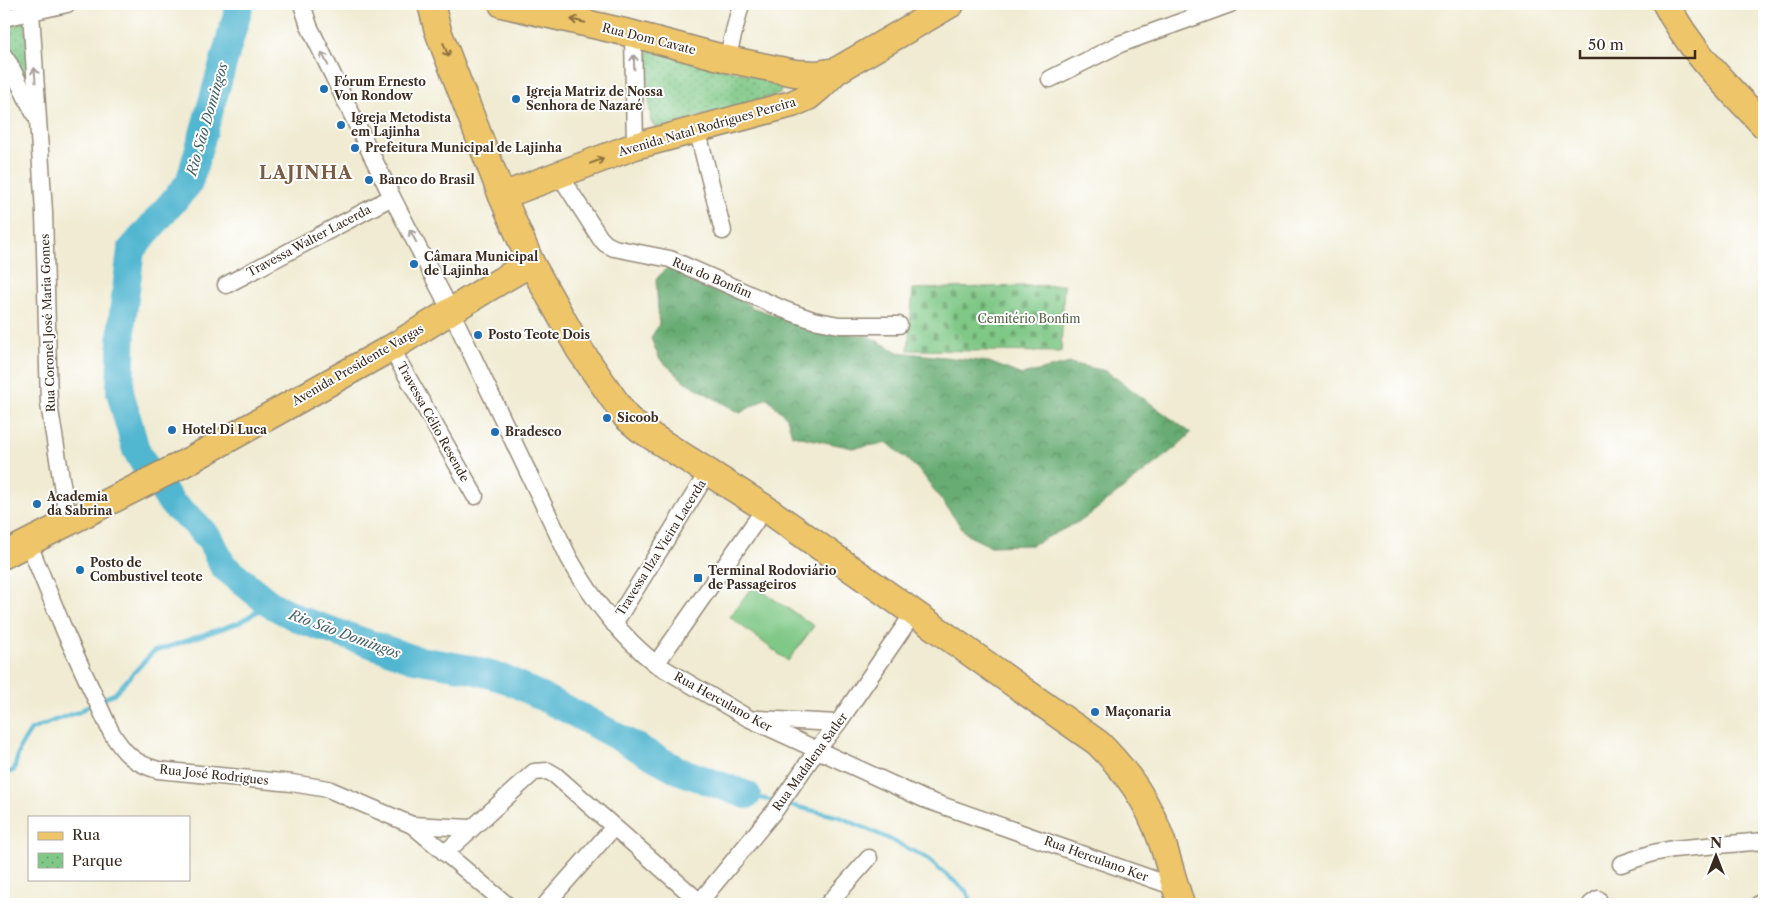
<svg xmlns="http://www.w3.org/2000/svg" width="1768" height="908" font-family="'Libre Caslon Text',serif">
	<defs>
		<pattern id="forest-crowns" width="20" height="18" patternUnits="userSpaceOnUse" patternTransform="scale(1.25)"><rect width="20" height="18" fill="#67ac73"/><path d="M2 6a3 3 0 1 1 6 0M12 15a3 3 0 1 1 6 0" fill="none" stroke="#568c5e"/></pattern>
		<pattern id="cemetery-stones" width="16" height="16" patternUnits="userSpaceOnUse" patternTransform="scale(1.25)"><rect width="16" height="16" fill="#7fc886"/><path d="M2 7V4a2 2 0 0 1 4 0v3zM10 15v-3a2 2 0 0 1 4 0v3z" fill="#69a36d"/></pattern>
		<pattern id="park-dots" width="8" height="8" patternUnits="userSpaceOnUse" patternTransform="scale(1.25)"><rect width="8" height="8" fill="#7fc886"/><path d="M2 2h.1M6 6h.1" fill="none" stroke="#69a36d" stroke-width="1.8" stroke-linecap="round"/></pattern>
	</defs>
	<rect width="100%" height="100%" fill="#fff"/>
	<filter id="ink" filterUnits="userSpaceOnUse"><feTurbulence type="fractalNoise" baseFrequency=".02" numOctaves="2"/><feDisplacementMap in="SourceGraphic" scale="10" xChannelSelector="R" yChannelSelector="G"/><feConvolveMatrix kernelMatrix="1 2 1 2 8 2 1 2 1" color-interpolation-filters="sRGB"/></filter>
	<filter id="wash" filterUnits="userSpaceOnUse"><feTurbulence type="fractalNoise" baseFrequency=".0096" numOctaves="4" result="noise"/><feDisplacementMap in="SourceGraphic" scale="20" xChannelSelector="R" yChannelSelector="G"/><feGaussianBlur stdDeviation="1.12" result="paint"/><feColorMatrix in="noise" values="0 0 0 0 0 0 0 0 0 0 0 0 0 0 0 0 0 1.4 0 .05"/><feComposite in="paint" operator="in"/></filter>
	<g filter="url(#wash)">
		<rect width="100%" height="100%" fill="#f0ebd2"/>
		<polygon fill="#7fc886" stroke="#5d7952" points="753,585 814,626 788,661 730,617"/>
		<polygon fill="url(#forest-crowns)" stroke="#516b48" points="667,268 686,273 734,293 751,307 822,331 868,336 898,352 989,362 1022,375 1070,363 1106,371 1191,433 1175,448 1084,519 1032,545 990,546 967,535 921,472 888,443 852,448 792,435 787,418 767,398 740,413 684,381 659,358 651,338 659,324 656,279"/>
		<polygon fill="url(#cemetery-stones)" stroke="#5d7952" points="1064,285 1061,352 908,350 913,289"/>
		<g fill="url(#park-dots)" stroke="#5d7952">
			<polygon points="25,20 30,75 27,77 24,76 4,50 4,23"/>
			<polygon points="652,50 777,82 781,88 780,94 660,128 655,127 651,122 645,57 647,52"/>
		</g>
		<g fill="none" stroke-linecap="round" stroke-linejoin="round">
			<g stroke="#51b6d0" stroke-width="4.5">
				<polyline points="100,700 114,694 153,652 238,623 270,604"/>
				<polyline points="4,775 14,770 20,747 31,730 53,721 79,712 93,703"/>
				<polyline points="747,795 778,802"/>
				<polyline points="785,804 840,817 883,836 925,857 966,891 973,904"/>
			</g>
			<polyline stroke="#51b6d0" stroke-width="28" points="240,4 189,183 131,250 122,321 120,392 136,450 146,467 173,505 193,521 211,541 223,566 270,604 301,620 414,659 466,668 508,680 570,711 680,771 747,795"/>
		</g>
	</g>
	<g filter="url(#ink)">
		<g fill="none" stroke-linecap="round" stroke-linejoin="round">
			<g stroke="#968a78" stroke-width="19">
				<g id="street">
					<path d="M302,4l7,22 83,171 59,114 118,247c23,41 50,77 87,106l92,54 176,81 251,88"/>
					<polyline points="31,12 44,212 49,404 68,521"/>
					<polyline points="4,18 67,4"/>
					<polyline points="633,34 635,146"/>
					<polyline points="4,56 10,65 35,115"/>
					<polyline points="727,59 741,4"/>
					<polyline points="1050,79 1120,44 1230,4"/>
					<polyline points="697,129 723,231"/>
					<polyline points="559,174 600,238 606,244 614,248 670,259 785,310 813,320 839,325 899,325"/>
					<polyline points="226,285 392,197"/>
					<polyline points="391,348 475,496"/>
					<path d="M28,542l37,90 46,100c13,21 22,31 47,38l134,13 36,6 84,36 94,79"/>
					<polyline points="614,624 708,472"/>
					<polyline points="656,664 765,508"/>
					<polyline points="758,719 838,723"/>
					<polyline points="412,825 470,828"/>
					<polyline points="445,853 534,772 548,771 555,775 702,904"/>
					<polyline points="1621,864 1653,853 1673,849 1764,841"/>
					<polyline points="546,904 614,827"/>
					<polyline points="698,904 776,809 817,750 838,723 913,614"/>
					<polyline points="828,904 869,858"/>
					<polyline points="1591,904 1598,899"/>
					<polyline points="1759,904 1764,901"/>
				</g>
			</g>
			<g stroke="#968a78" stroke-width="29">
				<g id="primary">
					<path d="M431,4l7,27 64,165 29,67 48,86 47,68 14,12 125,79 333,235c30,30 50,58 64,99 7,21 12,42 19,62"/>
					<polyline points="502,4 633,34 727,59 795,73 817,74 836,71"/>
					<path d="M1666,4c25,48 61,82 98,121"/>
					<polyline points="502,196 635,146 792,104 808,97 820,87 836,71 951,4"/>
					<polyline points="4,555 183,464 255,424 391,348 490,287 531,263"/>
				</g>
			</g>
			<use href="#street" stroke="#fff" stroke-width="16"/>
			<use href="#primary" stroke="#eec569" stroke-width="26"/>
		</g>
		<defs><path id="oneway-shaft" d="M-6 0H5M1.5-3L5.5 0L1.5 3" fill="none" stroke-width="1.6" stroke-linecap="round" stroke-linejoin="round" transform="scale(1.25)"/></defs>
		<g stroke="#8c7040">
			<use href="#oneway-shaft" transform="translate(578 21) rotate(-167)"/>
			<use href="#oneway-shaft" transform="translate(446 50) rotate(69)"/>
			<use href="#oneway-shaft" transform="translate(597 161) rotate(-21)"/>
		</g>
		<g stroke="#a79f9a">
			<use href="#oneway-shaft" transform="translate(325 59) rotate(-116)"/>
			<use href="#oneway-shaft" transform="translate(634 62) rotate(-92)"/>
			<use href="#oneway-shaft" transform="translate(35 75) rotate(-94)"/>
			<use href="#oneway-shaft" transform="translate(413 236) rotate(-117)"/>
		</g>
	</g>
	<g fill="#1f6fb2" stroke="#fff" stroke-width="2">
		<circle cx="324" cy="89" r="5"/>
		<circle cx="516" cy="99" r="5"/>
		<circle cx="341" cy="125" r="5"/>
		<circle cx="355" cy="148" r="5"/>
		<circle cx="369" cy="180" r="5"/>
		<circle cx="414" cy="264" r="5"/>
		<circle cx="478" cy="335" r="5"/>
		<circle cx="607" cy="418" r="5"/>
		<circle cx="172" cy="430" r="5"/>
		<circle cx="495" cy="432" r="5"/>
		<circle cx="37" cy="504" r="5"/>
		<circle cx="80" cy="570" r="5"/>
		<rect x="693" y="573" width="10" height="10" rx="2.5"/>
		<circle cx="1095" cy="712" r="5"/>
	</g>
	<g text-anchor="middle" stroke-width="4" stroke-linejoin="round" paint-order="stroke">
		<g font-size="12" fill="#3b2a1e" stroke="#fff">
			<text transform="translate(649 39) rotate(14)" y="4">Rua Dom Cavate</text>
			<text transform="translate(707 127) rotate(-16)" y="4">Avenida Natal Rodrigues Pereira</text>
			<text transform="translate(309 241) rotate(-28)" y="4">Travessa Walter Lacerda</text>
			<text transform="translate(712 278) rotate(23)" y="4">Rua do Bonfim</text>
			<text transform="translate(48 323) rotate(-92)" y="4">Rua Coronel José Maria Gomes</text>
			<text transform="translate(358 365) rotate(-30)" y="4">Avenida Presidente Vargas</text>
			<text transform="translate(433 422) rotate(61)" y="4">Travessa Célio Resende</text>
			<text transform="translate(661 548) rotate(-58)" y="4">Travessa Ilza Vieira Lacerda</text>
			<text transform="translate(723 702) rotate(29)" y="4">Rua Herculano Ker</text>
			<text transform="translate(810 762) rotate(-54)" y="4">Rua Madalena Satler</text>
			<text transform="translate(214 775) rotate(6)" y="4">Rua José Rodrigues</text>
			<text transform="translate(1096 859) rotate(20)" y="4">Rua Herculano Ker</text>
		</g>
		<g font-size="12" font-weight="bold" fill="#3b2a1e" stroke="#fff" text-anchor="start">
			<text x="334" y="86">Fórum Ernesto<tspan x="334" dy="14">Von Rondow</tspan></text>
			<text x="526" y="96">Igreja Matriz de Nossa<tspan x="526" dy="14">Senhora de Nazaré</tspan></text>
			<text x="351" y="122">Igreja Metodista<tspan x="351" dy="14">em Lajinha</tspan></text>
			<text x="365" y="152">Prefeitura Municipal de Lajinha</text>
			<text x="379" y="184">Banco do Brasil</text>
			<text x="424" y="261">Câmara Municipal<tspan x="424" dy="14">de Lajinha</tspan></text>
			<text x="488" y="339">Posto Teote Dois</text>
			<text x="617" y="422">Sicoob</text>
			<text x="182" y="434">Hotel Di Luca</text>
			<text x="505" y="436">Bradesco</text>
			<text x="47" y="501">Academia<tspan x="47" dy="14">da Sabrina</tspan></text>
			<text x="90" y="567">Posto de<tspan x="90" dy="14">Combustivel teote</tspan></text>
			<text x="708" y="575">Terminal Rodoviário<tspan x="708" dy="14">de Passageiros</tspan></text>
			<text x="1105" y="716">Maçonaria</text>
		</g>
		<g font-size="12" fill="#536142" stroke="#fff">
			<text x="1029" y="323">Cemitério Bonfim</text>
		</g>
		<g font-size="14" font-style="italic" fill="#446265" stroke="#fff">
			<text transform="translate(207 119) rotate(-74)" y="5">Rio São Domingos</text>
			<text transform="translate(345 634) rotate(20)" y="5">Rio São Domingos</text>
		</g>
		<g font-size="18" font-weight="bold" letter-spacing="1" fill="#7b5b42" stroke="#fff">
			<text x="306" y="179">LAJINHA</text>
		</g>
	</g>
	<rect width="1768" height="908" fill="none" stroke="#fff" stroke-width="20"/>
	<rect x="28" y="816" width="162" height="65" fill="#ffffff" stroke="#b1aaa5"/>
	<rect x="38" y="832" width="25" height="8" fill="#eec569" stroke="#b1aaa5"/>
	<text x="72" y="840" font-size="15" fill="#3b2a1e">Rua</text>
	<rect x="38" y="853" width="25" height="15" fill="url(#park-dots)" stroke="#b1aaa5"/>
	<text x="72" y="866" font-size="15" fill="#3b2a1e">Parque</text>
	<g transform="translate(1716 856)" stroke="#ffffff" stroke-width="4" paint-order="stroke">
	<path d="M0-4L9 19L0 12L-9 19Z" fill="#3b2a1e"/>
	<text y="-8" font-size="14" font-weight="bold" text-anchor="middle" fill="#3b2a1e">N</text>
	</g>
	<path d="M1580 50v8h115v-8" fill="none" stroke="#3b2a1e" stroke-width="2.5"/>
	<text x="1588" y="50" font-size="15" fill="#3b2a1e" stroke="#ffffff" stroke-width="4" paint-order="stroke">50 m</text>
</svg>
